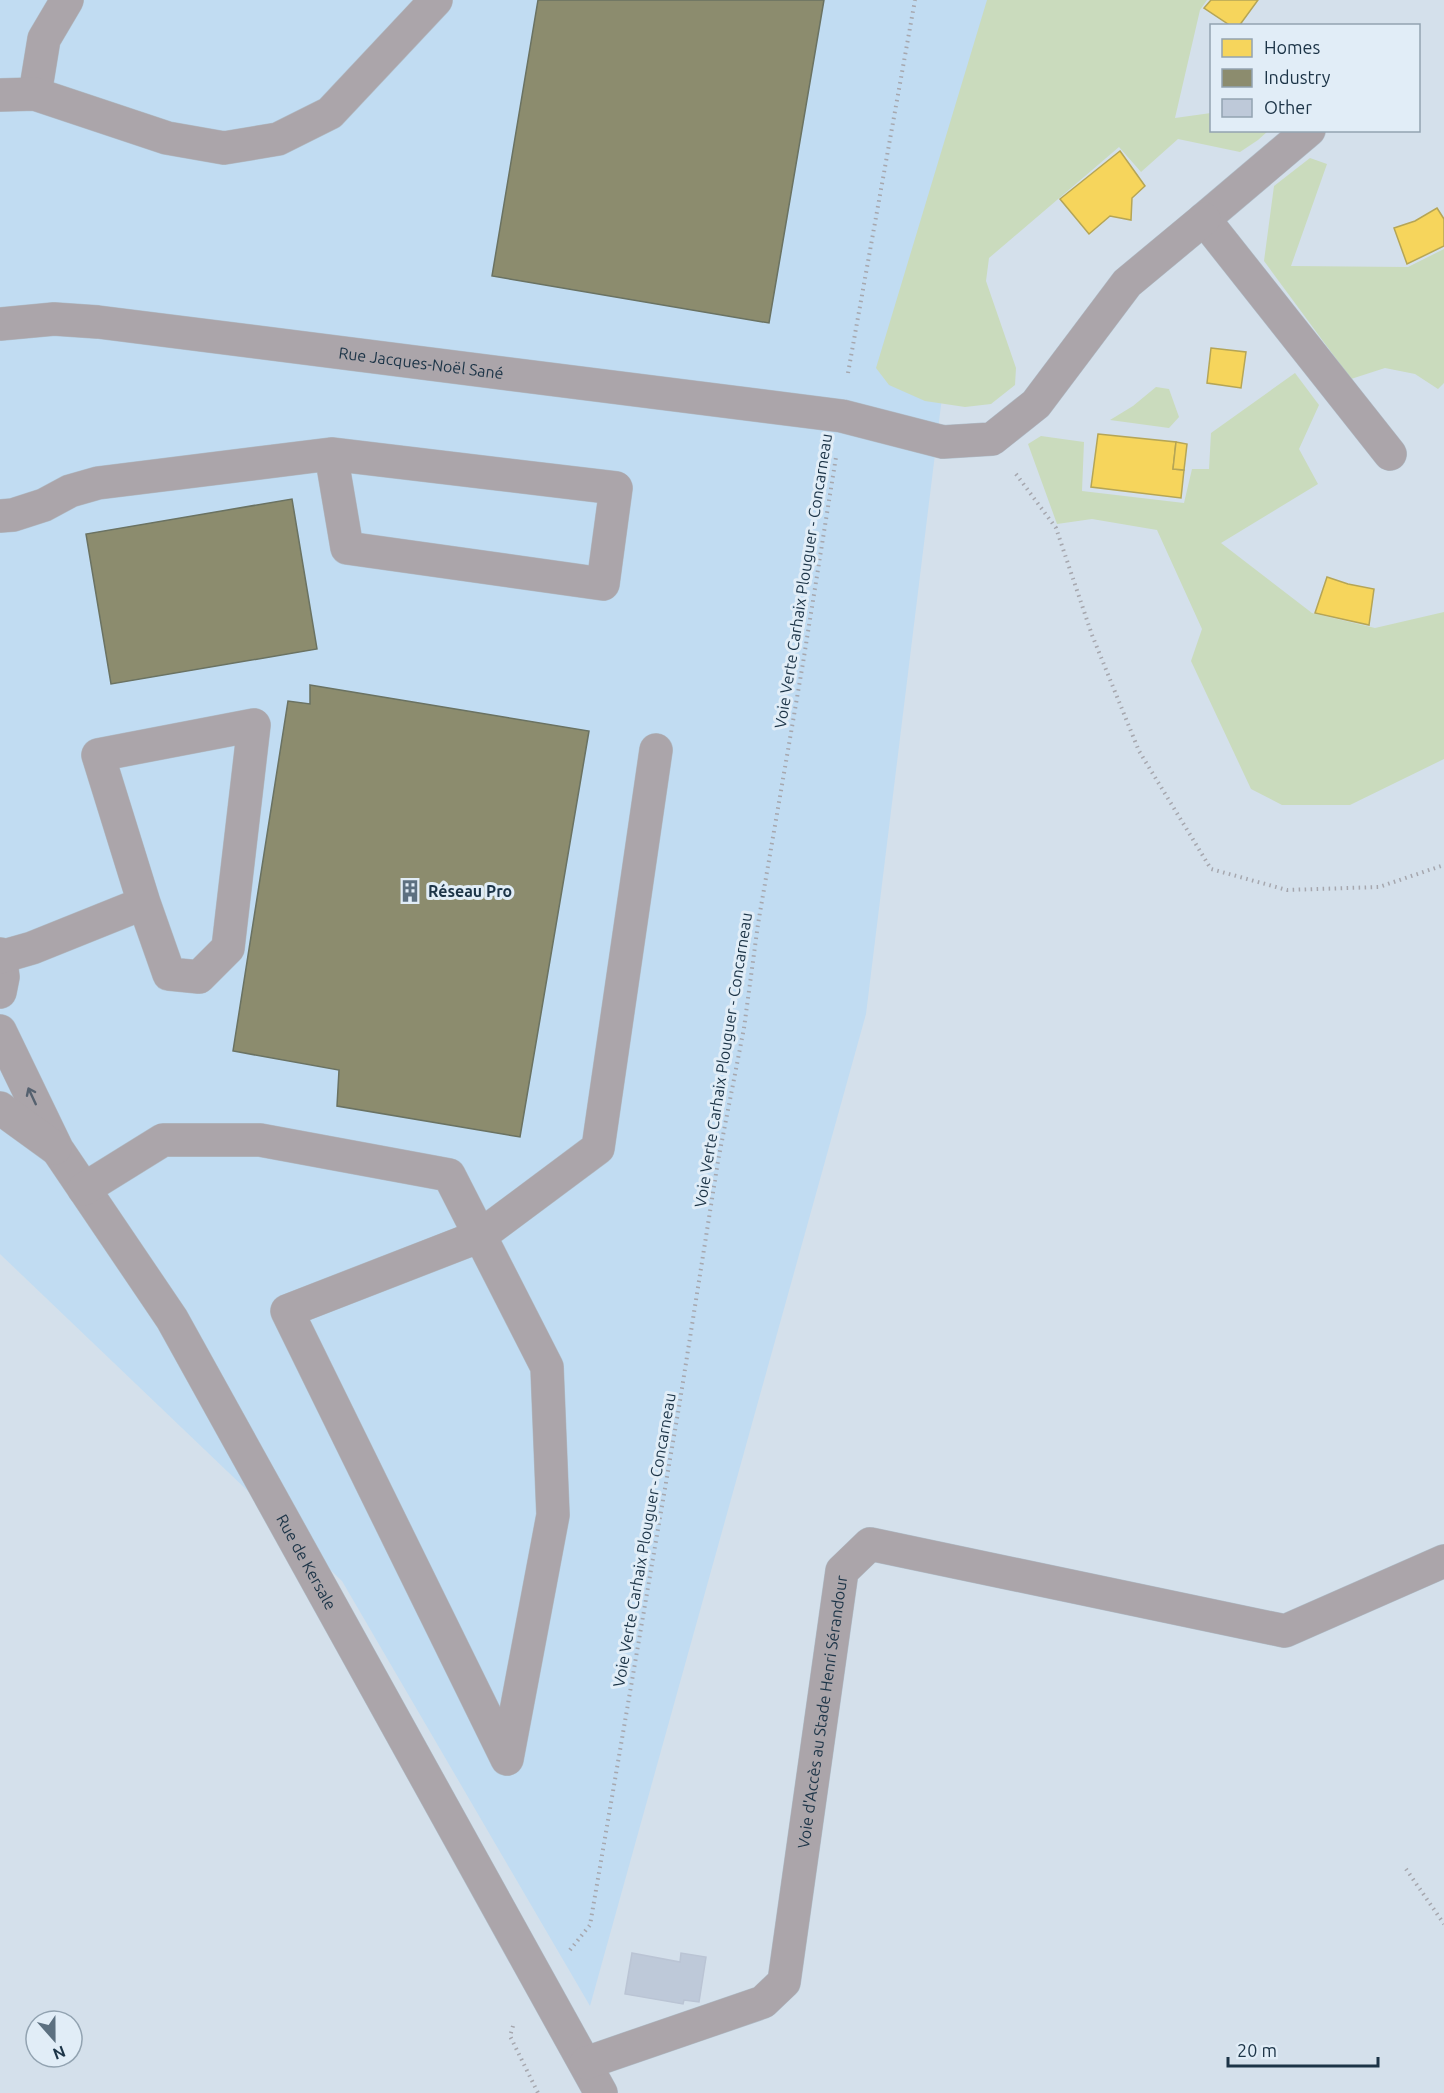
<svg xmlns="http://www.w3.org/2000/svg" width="1444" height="2093" font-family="Ubuntu,sans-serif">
	<rect width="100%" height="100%" fill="#d4e0eb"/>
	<polygon fill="#c1dcf2" points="0,0 1001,0 962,235 866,1014 590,2006 342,1581 0,1254"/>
	<g fill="#cadbbd">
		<polygon points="987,0 1207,0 1200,10 1175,118 1211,113 1212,130 1268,131 1258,140 1240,152 1178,139 1141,172 1119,147 989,258 986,281 1016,368 1015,385 991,404 965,407 925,401 889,385 876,368"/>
		<polygon points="1310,158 1327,164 1291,266 1408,267 1444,249 1444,383 1438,389 1415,374 1385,368 1351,379 1264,261 1274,186"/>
		<polygon points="1295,373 1319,405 1299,449 1318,484 1221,543 1312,613 1375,628 1444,612 1444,759 1350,805 1282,805 1251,789 1191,661 1202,629 1157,530 1092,519 1057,524 1028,444 1041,436 1084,442 1082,491 1184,503 1192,469 1209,469 1211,433"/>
		<polygon points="1156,387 1169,389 1179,417 1169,428 1110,420 1133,406"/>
	</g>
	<g fill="#f6d55c" stroke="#b5a556" stroke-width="1.5">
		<polygon points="1211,0 1258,0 1239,26 1231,26 1204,8"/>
		<polygon points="1120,151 1145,186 1132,198 1131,220 1110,216 1089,234 1060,199"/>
		<polygon points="1437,208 1444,219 1444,246 1407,264 1394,228 1415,221"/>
		<polygon points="1211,348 1246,352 1241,388 1207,383"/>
		<polygon points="1098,434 1176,442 1173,469 1184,470 1181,498 1091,487"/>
		<polygon points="1176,442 1187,444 1184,470 1173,469"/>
		<polygon points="1327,577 1348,584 1374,589 1369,625 1315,613"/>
	</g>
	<g fill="#8c8c6e" stroke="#6a7262" stroke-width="1.5">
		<polygon points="538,0 824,0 769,323 492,276"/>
		<polygon points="292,499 317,649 111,684 86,534"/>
		<polygon points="310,685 589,731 520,1137 337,1106 339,1070 233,1051 288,701 310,704"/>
	</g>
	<polygon fill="#bec9d9" stroke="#bac4d4" stroke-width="1.5" points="632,1953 680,1962 681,1953 706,1957 699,2002 684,2000 683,2004 625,1994"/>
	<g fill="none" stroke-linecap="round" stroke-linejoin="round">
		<g stroke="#b1bec9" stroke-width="34">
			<g id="minor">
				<polyline points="35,94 44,39 67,0"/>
				<polyline points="0,95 35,94 167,138 224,148 278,139 330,113 436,0"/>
				<polyline points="1309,130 1204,219 1390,454"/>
				<path id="s1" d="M0,324l54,-5 44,3 744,94 101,26 49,-3 44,-35 91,-121 77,-64"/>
				<polyline points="0,516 13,515 44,505 70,491 98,483 331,454 616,488 603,584 347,548 331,454"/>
				<polyline points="0,954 3,977 0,992"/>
				<polyline points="1,957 32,948 144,903 169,974 199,977 228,948 254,725 98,755 144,903"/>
				<path id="s2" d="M0,1031l57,118 115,170 429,774"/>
				<polyline points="0,1108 55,1148"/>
				<polyline points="84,1189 163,1140 260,1140 449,1175 547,1367 553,1515 507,1759 287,1311 480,1236 598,1148 656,750"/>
				<path id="s3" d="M586,2063l177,-61 21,-20 58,-411 28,-27 415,87 159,-70"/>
			</g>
		</g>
		<g stroke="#a6a7ae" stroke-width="4" stroke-dasharray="1.5 4.5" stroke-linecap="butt">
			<polyline points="848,373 915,0"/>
			<polyline points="1016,474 1056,528 1092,635 1139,751 1211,869 1287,890 1379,887 1444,865"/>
			<polyline points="1406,1869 1444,1924"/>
			<polyline points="570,1950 590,1925 679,1407 718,1161 744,1028 758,924 803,663 836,457"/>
			<polyline points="513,2026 510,2036 538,2093"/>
		</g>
		<use href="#minor" stroke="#aba5aa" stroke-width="33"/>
	</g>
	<defs><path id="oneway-shaft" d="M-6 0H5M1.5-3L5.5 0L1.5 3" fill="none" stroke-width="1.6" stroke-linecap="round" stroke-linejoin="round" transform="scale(1.5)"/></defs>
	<use stroke="#55616f" href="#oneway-shaft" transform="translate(32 1096) rotate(-115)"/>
	<defs>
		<g id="building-bare" transform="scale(1.8)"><path d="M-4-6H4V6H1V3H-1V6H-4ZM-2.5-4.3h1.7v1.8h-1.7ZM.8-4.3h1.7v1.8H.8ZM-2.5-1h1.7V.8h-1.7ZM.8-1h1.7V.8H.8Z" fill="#5c7080" stroke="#e1edf7" stroke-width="2.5" paint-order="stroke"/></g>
	</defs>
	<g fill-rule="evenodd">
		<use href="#building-bare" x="410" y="891"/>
	</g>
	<g text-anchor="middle" stroke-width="6" stroke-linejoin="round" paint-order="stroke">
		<g font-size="16" fill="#1c3447" stroke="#e1edf7">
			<text dy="6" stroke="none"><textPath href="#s1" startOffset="424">Rue Jacques-Noël Sané</textPath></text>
			<text transform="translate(803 581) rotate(-81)" y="6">Voie Verte Carhaix Plouguer - Concarneau</text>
			<text transform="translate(723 1060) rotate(-81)" y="6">Voie Verte Carhaix Plouguer - Concarneau</text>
			<text transform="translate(644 1540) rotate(-80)" y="6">Voie Verte Carhaix Plouguer - Concarneau</text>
			<text dy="6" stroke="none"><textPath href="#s2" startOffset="614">Rue de Kersale</textPath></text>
			<text dy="6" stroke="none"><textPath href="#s3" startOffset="489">Voie d'Accès au Stade Henri Sérandour</textPath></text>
		</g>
		<g font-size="16" font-weight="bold" fill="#1c3447" stroke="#e1edf7" text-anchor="start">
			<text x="428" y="897">Réseau Pro</text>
		</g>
	</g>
	<rect x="1210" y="24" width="210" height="108" fill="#e1edf7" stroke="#92a3b1" stroke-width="1.5"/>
	<rect x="1222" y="39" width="30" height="18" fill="#f6d55c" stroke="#92a3b1" stroke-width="1.5"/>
	<text x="1264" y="54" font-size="18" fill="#1c3447">Homes</text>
	<rect x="1222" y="69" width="30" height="18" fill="#8c8c6e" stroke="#92a3b1" stroke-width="1.5"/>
	<text x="1264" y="84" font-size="18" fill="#1c3447">Industry</text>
	<rect x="1222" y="99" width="30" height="18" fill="#bec9d9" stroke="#92a3b1" stroke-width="1.5"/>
	<text x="1264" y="114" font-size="18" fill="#1c3447">Other</text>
	<g transform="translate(54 2039) rotate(159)"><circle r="28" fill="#e1edf7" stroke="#92a3b1" stroke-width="1.5"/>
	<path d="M0-4.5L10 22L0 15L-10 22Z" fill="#5c7080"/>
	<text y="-9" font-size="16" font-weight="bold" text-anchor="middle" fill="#1c3447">N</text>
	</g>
	<path d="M1228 2057v9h150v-9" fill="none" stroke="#1c3447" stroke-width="3"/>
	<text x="1237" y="2057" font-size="18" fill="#1c3447" stroke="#e1edf7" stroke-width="4.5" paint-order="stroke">20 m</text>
</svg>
